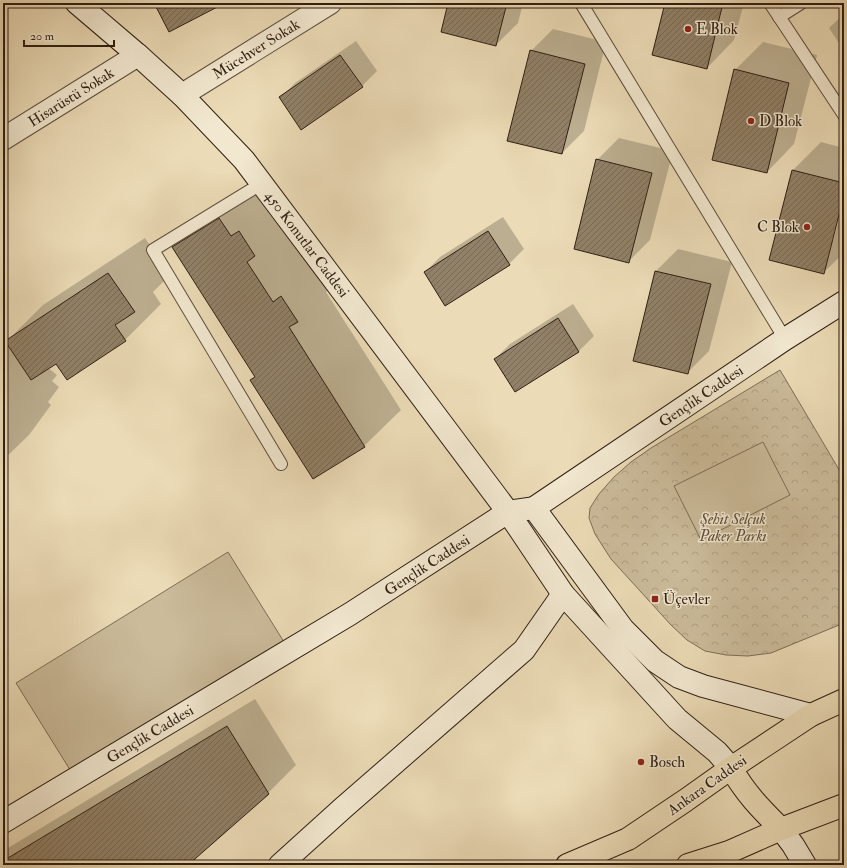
<svg xmlns="http://www.w3.org/2000/svg" width="847" height="868" font-family="'IM FELL Double Pica',serif">
	<defs>
		<pattern id="park-crowns" width="20" height="18" patternUnits="userSpaceOnUse"><rect width="20" height="18" fill="#cbbb9a"/><path d="M2 6a3 3 0 1 1 6 0M12 15a3 3 0 1 1 6 0" fill="none" stroke="#afa084"/></pattern>
		<pattern id="building-hatch" width="6" height="6" patternUnits="userSpaceOnUse"><rect width="6" height="6" fill="#918168"/><path d="M-1 1l2-2M0 6l6-6M5 7l2-2" fill="none" stroke="#776954"/></pattern>
	</defs>
	<rect width="100%" height="100%" fill="#ebdbb6"/>
	<filter id="stains"><feTurbulence type="fractalNoise" baseFrequency=".005" numOctaves="4"/><feColorMatrix values="0 0 0 0 .2 0 0 0 0 .09 0 0 0 0 .02 0 0 0 .5 -.17"/></filter>
	<radialGradient id="worn" r=".72"><stop offset=".6" stop-color="#630" stop-opacity="0"/><stop offset="1" stop-color="#630" stop-opacity=".3"/></radialGradient>
	<polygon fill="url(#park-crowns)" stroke="#7d6d56" points="780,370 844,478 844,623 771,653 748,656 726,655 705,651 687,640 671,625 611,559 595,534 589,518 590,508 599,494 614,477 631,462 651,448"/>
	<g fill="#cbbb9a" stroke="#7d6d56">
		<polygon points="763,442 790,495 701,540 674,486"/>
		<polygon points="228,552 284,642 72,773 16,683"/>
	</g>
	<g fill="#0003">
		<polygon points="449,3 523,3 518,23 496,45"/>
		<polygon points="666,3 744,3 734,40 707,68"/>
		<polygon points="844,14 844,51 829,28"/>
		<polygon points="553,29 606,42 584,131 562,153 531,51"/>
		<polygon points="356,41 377,71 362,86 280,98 295,83"/>
		<polygon points="763,42 817,55 794,144 767,172 735,70"/>
		<polygon points="619,138 673,151 650,240 628,262 597,160"/>
		<polygon points="821,142 844,148 844,191 831,241 833,241 844,199 844,253 824,272 770,259 793,170"/>
		<polygon points="256,183 309,266 318,261 333,285 326,292 401,410 364,446 314,478 256,376 173,247 210,211"/>
		<polygon points="503,217 524,249 509,264 425,272 440,257"/>
		<polygon points="145,238 170,275 153,292 161,304 125,340 56,362 48,368 57,375 52,381 59,387 48,402 51,405 29,435 3,460 3,343 12,350 7,341 43,305"/>
		<polygon points="678,249 732,262 709,351 687,373 634,360 656,271"/>
		<polygon points="573,304 594,336 579,351 515,391 495,359 510,344"/>
		<polygon points="255,699 296,765 268,793 187,865 3,865 3,851"/>
	</g>
	<g fill="url(#building-hatch)" stroke="#2f1f13">
		<polygon points="154,3 225,3 169,32"/>
		<polygon points="448,3 507,3 496,46 441,32"/>
		<polygon points="665,3 723,3 707,69 652,55"/>
		<polygon points="530,50 585,64 562,154 507,141"/>
		<polygon points="340,55 363,87 301,130 279,97"/>
		<polygon points="734,69 789,83 767,173 712,160"/>
		<polygon points="596,159 652,173 629,263 574,249"/>
		<polygon points="792,170 844,183 844,195 824,274 769,260"/>
		<polygon points="219,218 231,236 239,231 255,256 247,262 273,302 281,296 298,322 289,327 365,447 313,479 250,380 255,377 172,247"/>
		<polygon points="488,231 510,265 445,306 424,272"/>
		<polygon points="655,271 711,284 688,374 633,361"/>
		<polygon points="108,273 135,312 115,325 126,341 67,380 56,364 31,380 5,341"/>
		<polygon points="558,318 579,352 515,392 494,359"/>
		<polygon points="227,726 269,794 188,865 3,865 3,861"/>
	</g>
	<g fill="none" stroke-linecap="round" stroke-linejoin="round">
		<g stroke="#5e4e3c" stroke-width="14">
			<g id="lane">
				<polyline points="581,3 785,339"/>
				<polyline points="770,3 844,115"/>
				<polyline points="779,17 801,3"/>
				<polyline points="261,184 153,250 281,464"/>
			</g>
		</g>
		<g stroke="#5e4e3c" stroke-width="24">
			<g id="street">
				<polyline points="182,95 330,3"/>
				<polyline points="3,139 138,55"/>
			</g>
		</g>
		<g stroke="#2f1f13" stroke-width="24">
			<g id="secondary">
				<polyline points="77,3 138,55 182,95 244,160 508,512 563,594 677,719 717,752 731,768"/>
				<polyline points="534,508 623,629 655,661 679,677 703,686 811,715"/>
				<polyline points="3,822 350,614 508,512 534,508 785,339 844,302"/>
				<polyline points="781,829 793,845 805,865"/>
				<polyline points="280,865 343,808 524,650 563,594"/>
			</g>
		</g>
		<g stroke="#2f1f13" stroke-width="24">
			<g id="primary">
				<path d="M731,768c15,26 29,40 50,61"/>
				<polyline points="567,865 628,839 686,800 731,768 811,715 844,700"/>
				<polyline points="688,865 729,852 781,829 844,805"/>
			</g>
		</g>
		<use href="#lane" stroke="#f2e8d0" stroke-width="12"/>
		<use href="#street" stroke="#f2e8d0" stroke-width="22"/>
		<use href="#secondary" stroke="#f2e8d0" stroke-width="22"/>
		<use href="#primary" stroke="#ebdbb6" stroke-width="22"/>
	</g>
	<g fill="#8f2418" stroke="#f2e8d0" stroke-width="1.5">
		<circle cx="688" cy="29" r="4"/>
		<circle cx="751" cy="121" r="4"/>
		<circle cx="807" cy="227" r="4"/>
		<rect x="651" y="595" width="8" height="8" rx="2"/>
		<circle cx="641" cy="762" r="4"/>
	</g>
	<g text-anchor="middle" stroke-width="3" stroke-linejoin="round" paint-order="stroke">
		<g font-size="15" fill="#2f1f13" stroke="#f2e8d0" text-anchor="start">
			<text x="696" y="34">E Blok</text>
			<text x="759" y="126">D Blok</text>
			<text x="799" y="232" text-anchor="end">C Blok</text>
			<text x="663" y="604">Üçevler</text>
			<text x="649" y="767">Bosch</text>
		</g>
		<g font-size="15" fill="#2f1f13" stroke="#f2e8d0">
			<text transform="translate(256 49) rotate(-32)" y="5">Mücehver Sokak</text>
			<text transform="translate(71 97) rotate(-32)" y="5">Hisarüstü Sokak</text>
			<text transform="translate(307 244) rotate(53)" y="5">450 Konutlar Caddesi</text>
			<text transform="translate(701 396) rotate(-34)" y="5">Gençlik Caddesi</text>
			<text transform="translate(427 565) rotate(-33)" y="5">Gençlik Caddesi</text>
			<text transform="translate(150 734) rotate(-31)" y="5">Gençlik Caddesi</text>
			<text transform="translate(707 785) rotate(-35)" y="5">Ankara Caddesi</text>
		</g>
		<g font-size="15" font-style="italic" fill="#5e4e3c" stroke="#f2e8d0">
			<text x="733" y="524">Şehit Selçuk<tspan x="733" dy="17">Paker Parkı</tspan></text>
		</g>
	</g>
	<rect width="847" height="868" fill="none" stroke="#ebdbb6" stroke-width="16"/>
	<rect x="4" y="4" width="839" height="860" fill="none" stroke="#2f1f13" stroke-width="2"/>
	<rect x="8" y="8" width="831" height="852" fill="none" stroke="#2f1f13"/>
	<path d="M24 40v6h90v-6" fill="none" stroke="#2f1f13" stroke-width="2"/>
	<text x="30" y="40" font-size="12" fill="#2f1f13" stroke="#f2e8d0" stroke-width="3" paint-order="stroke">20 m</text>
	<rect width="100%" height="100%" filter="url(#stains)"/>
	<rect width="100%" height="100%" fill="url(#worn)"/>
</svg>
